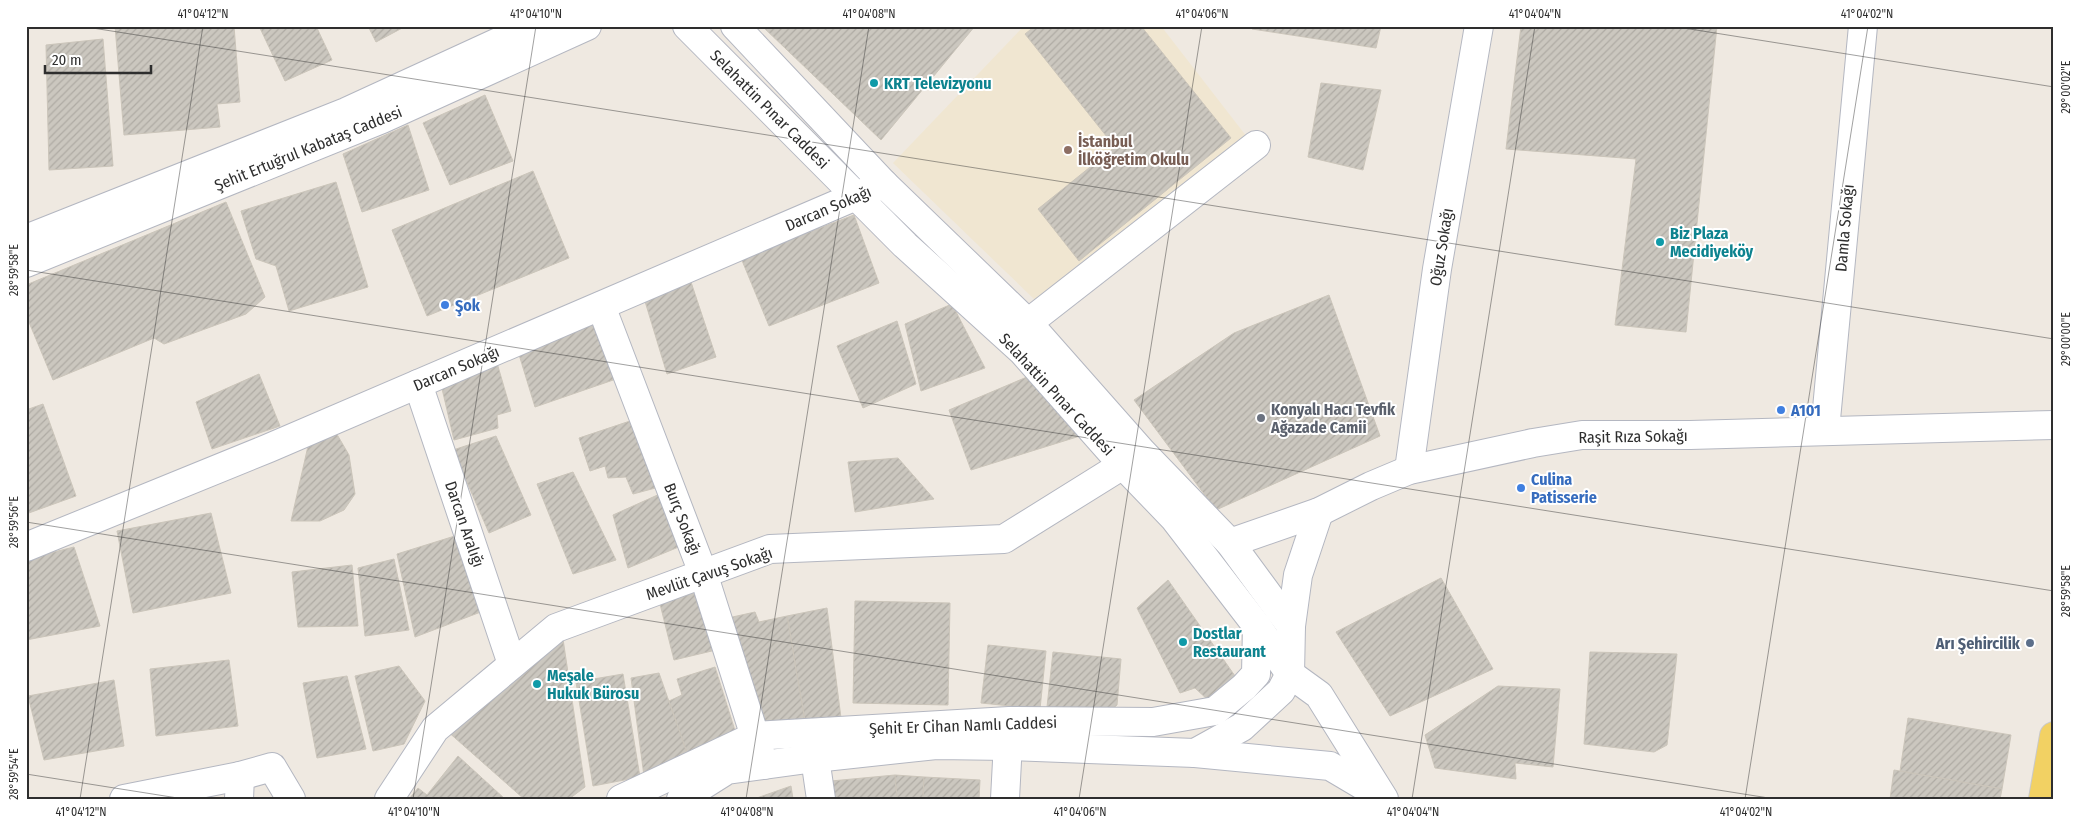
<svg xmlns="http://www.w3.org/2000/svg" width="2080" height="825" font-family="'Fira Sans Condensed',sans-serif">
	<defs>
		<pattern id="building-hatch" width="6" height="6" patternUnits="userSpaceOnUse" patternTransform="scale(1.25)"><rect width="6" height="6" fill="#cbc7bf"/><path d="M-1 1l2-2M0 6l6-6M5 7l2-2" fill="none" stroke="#afaba4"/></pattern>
	</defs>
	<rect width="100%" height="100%" fill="#efe9e1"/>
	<polygon fill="#f0e6d1" points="1024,26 1161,26 1247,137 1035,300 893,163"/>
	<g fill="url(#building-hatch)" stroke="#cbc5ba">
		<polygon points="115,26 234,26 240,102 217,104 220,127 124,135"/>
		<polygon points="259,26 316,26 332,60 285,81"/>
		<polygon points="368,26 406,26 376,42"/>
		<polygon points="762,26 975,26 881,140"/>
		<polygon points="1035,26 1141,26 1231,138 1079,261 1038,209 1115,147 1025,34"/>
		<polygon points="1253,26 1381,26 1376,48 1252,29"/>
		<polygon points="1521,26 1717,26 1686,332 1615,325 1636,159 1506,149"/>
		<polygon points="27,28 26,197 26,29"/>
		<polygon points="103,39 113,166 49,170 46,45"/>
		<polygon points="1321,83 1381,90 1363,170 1308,157"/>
		<polygon points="485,95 513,161 450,185 423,123"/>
		<polygon points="408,125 429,190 362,212 343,154"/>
		<polygon points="533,171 569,258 427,316 392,230"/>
		<polygon points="336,182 368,287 289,311 276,266 256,259 241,211"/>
		<polygon points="226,202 265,297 246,314 164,344 154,338 53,380 26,315 26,285"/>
		<polygon points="854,215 879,283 769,326 741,258"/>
		<polygon points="691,282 716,357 667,374 644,298"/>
		<polygon points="1329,295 1380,436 1216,510 1134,400 1234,333"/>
		<polygon points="952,304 985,368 921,391 905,324"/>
		<polygon points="599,315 619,378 535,407 517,348"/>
		<polygon points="897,321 916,384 863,408 837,346"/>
		<polygon points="495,356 511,411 497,415 498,428 454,440 440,380"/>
		<polygon points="259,374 280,426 212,449 196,402"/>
		<polygon points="1034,374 1080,436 971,470 949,410"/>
		<polygon points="43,404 76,496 26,514 26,410"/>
		<polygon points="636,419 663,486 633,494 626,477 608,478 605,466 590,471 579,438"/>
		<polygon points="335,431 349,455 355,494 344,510 320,521 291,521 308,446"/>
		<polygon points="496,436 531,515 489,533 453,450"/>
		<polygon points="898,458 934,499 855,512 848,462"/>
		<polygon points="573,472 616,560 573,574 537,484"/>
		<polygon points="662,493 681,546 628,568 613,515"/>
		<polygon points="211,513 231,593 133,613 117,531"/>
		<polygon points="458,535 486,610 415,637 397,554"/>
		<polygon points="74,547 100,626 26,640 26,559"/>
		<polygon points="394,559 409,630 365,636 358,568"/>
		<polygon points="352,565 358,626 298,627 292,572"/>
		<polygon points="1441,578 1493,669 1390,716 1336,632"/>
		<polygon points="1168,580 1235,676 1208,700 1195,688 1180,693 1137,608"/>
		<polygon points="699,591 716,650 674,660 660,604"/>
		<polygon points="855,601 950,603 948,705 853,703"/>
		<polygon points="827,608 841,718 805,722 787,616"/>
		<polygon points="755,612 759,622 787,616 805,722 764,730 728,618"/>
		<polygon points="563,639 585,787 569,799 524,799 446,730"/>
		<polygon points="988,645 1046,651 1040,709 981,703"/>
		<polygon points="1053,652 1121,659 1117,705 1108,713 1047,707"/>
		<polygon points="1590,652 1677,654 1667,745 1654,752 1584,744"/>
		<polygon points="229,660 238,726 156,736 150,669"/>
		<polygon points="399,666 425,701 404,744 373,751 355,676"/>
		<polygon points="715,667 737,737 688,756 669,701 682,695 677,679"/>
		<polygon points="659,673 688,756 644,776 631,678"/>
		<polygon points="623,674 640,777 593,786 576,682"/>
		<polygon points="347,676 366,749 317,758 303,683"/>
		<polygon points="114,680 124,746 44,760 28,696"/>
		<polygon points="1498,686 1560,689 1553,767 1515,763 1516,779 1435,768 1425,735"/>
		<polygon points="1908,718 2011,735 2002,789 1900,771"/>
		<polygon points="458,756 505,799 409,799 418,788 427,795"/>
		<polygon points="1894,770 2002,789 2000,799 1890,799"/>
		<polygon points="895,775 897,799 833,799 831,781"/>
		<polygon points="895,775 924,777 923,799 897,799"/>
		<polygon points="924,777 980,780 979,799 923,799"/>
		<polygon points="791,786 793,799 754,799"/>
	</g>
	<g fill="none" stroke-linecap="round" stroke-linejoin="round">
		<g stroke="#b4b7c1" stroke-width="30">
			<g id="minor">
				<polyline points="601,306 703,573 764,765"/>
				<polyline points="1028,323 1256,145"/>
				<polyline points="418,384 512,664"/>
				<polyline points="1825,430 1863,26"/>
				<polyline points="1409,470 1437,269 1479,26"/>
				<polyline points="1230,543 1319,512 1371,486 1409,470 1533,443 1582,435 1690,435 2054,425"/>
				<polyline points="26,547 269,448 884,184"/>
				<polyline points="1291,626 1298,575 1319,512"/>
				<polyline points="815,758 821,799"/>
				<polyline points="124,799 240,776 272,767 291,799"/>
				<polyline points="239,799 240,776"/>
				<polyline points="389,799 435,729 556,628 770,549 1004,539 1142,453"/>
				<polyline points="1005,799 1009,723"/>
			</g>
		</g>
		<g stroke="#b4b7c1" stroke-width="30">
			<g id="tertiary">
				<polyline points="687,26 905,245 1023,352 1122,464 1174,518 1257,626 1290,674 1319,695 1384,799"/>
				<polyline points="735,26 884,184 1028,323 1142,452 1230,543 1291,626 1290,674 1281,691 1242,727 1195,753"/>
				<polyline points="26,239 346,112 533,26"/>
				<polyline points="26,263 382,119 587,26"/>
				<polyline points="621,799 755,736 1009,721 1153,722 1215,711 1244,687 1256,674 1257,626"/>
				<polyline points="681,799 727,770 815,758 936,745 1008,746 1195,753 1330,766 1379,795"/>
			</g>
		</g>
		<g stroke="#c9c9c9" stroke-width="30">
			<polyline id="primary" points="2043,799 2054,736"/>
		</g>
		<use href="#minor" stroke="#fff" stroke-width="28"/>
		<use href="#tertiary" stroke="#fff" stroke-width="28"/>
		<use href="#primary" stroke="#f2d163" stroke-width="28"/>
	</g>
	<path fill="none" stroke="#2e2e2e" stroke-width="1" stroke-opacity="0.45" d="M80,26l1974,313M1671,26l383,61M26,270l2028,321M26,522l1749,277M26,774l158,25M80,799l123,-773M413,799l123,-773M746,799l123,-773M1079,799l123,-773M1412,799l123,-773M1745,799l123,-773"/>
	<g fill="#0f9aa8" stroke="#fff" stroke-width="2">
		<circle cx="874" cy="83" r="5"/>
		<circle cx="1660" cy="242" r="5"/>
		<circle cx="1183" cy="642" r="5"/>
		<circle cx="537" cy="684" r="5"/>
	</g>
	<circle fill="#8d6e63" stroke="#fff" stroke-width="2" cx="1068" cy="150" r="5"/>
	<g fill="#3f7fe0" stroke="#fff" stroke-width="2">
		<circle cx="445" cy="305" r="5"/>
		<circle cx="1781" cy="410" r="5"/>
		<circle cx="1521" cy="488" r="5"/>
	</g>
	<circle fill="#6b7280" stroke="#fff" stroke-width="2" cx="1261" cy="418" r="5"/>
	<circle fill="#5c6f8a" stroke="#fff" stroke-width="2" cx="2030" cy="643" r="5"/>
	<g text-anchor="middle" stroke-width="4" stroke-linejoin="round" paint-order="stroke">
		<g font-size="16" font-weight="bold" fill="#0d838f" stroke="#fff" text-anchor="start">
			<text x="884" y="89">KRT Televizyonu</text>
			<text x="1670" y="239">Biz Plaza<tspan x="1670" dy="18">Mecidiyeköy</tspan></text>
			<text x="1193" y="639">Dostlar<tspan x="1193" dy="18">Restaurant</tspan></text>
			<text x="547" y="681">Meşale<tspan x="547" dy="18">Hukuk Bürosu</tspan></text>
		</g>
		<g font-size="16" fill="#2e2e2e" stroke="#fff">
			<text transform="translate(770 109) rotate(45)" y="6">Selahattin Pınar Caddesi</text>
			<text transform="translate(308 148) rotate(-22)" y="6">Şehit Ertuğrul Kabataş Caddesi</text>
			<text transform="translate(828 208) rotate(-23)" y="6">Darcan Sokağı</text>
			<text transform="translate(1844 228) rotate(-85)" y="6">Damla Sokağı</text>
			<text transform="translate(1441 247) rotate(-81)" y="6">Oğuz Sokağı</text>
			<text transform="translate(456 368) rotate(-23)" y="6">Darcan Sokağı</text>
			<text transform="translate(1057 394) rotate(47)" y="6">Selahattin Pınar Caddesi</text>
			<text transform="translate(1633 436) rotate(-1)" y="6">Raşit Rıza Sokağı</text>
			<text transform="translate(683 519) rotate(69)" y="6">Burç Sokağı</text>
			<text transform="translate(465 524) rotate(71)" y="6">Darcan Aralığı</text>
			<text transform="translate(709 573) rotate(-19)" y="6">Mevlüt Çavuş Sokağı</text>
			<text transform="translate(963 725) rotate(-2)" y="6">Şehit Er Cihan Namlı Caddesi</text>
		</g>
		<g font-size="16" font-weight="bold" fill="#785e54" stroke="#fff" text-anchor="start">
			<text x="1078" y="147">İstanbul<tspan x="1078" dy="18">İlköğretim Okulu</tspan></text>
		</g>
		<g font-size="16" font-weight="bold" fill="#366cbe" stroke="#fff" text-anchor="start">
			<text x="455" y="311">Şok</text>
			<text x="1791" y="416">A101</text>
			<text x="1531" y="485">Culina<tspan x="1531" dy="18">Patisserie</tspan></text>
		</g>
		<g font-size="16" font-weight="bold" fill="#5b616d" stroke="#fff" text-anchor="start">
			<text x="1271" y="415">Konyalı Hacı Tevfik<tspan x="1271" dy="18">Ağazade Camii</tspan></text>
		</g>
		<g font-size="16" font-weight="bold" fill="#4e5e75" stroke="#fff" text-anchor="end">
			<text x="2020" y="649">Arı Şehircilik</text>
		</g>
	</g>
	<rect width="2080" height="825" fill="none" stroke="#ffffff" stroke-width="55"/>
	<path d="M45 65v8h106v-8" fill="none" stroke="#2e2e2e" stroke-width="2.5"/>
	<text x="52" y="65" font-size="15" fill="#2e2e2e" stroke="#ffffff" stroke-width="4" paint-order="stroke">20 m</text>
	<rect x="28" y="28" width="2024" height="770" fill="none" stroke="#2e2e2e" stroke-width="2"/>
	<g font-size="12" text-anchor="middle" fill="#2e2e2e">
		<text x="203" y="18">41°04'12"N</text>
		<text x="536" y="18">41°04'10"N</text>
		<text x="869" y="18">41°04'08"N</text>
		<text x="1202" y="18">41°04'06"N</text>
		<text x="1535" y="18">41°04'04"N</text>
		<text x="1867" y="18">41°04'02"N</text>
		<text transform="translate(2066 87) rotate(-90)" y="4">29°00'02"E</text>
		<text transform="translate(14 270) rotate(-90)" y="4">28°59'58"E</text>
		<text transform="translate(2066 339) rotate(-90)" y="4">29°00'00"E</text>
		<text transform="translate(14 522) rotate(-90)" y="4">28°59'56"E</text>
		<text transform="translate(2066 591) rotate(-90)" y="4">28°59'58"E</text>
		<text transform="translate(14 774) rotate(-90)" y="4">28°59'54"E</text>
		<text x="81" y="816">41°04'12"N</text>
		<text x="414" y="816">41°04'10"N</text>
		<text x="747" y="816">41°04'08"N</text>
		<text x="1080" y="816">41°04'06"N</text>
		<text x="1413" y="816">41°04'04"N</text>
		<text x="1746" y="816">41°04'02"N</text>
	</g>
</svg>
